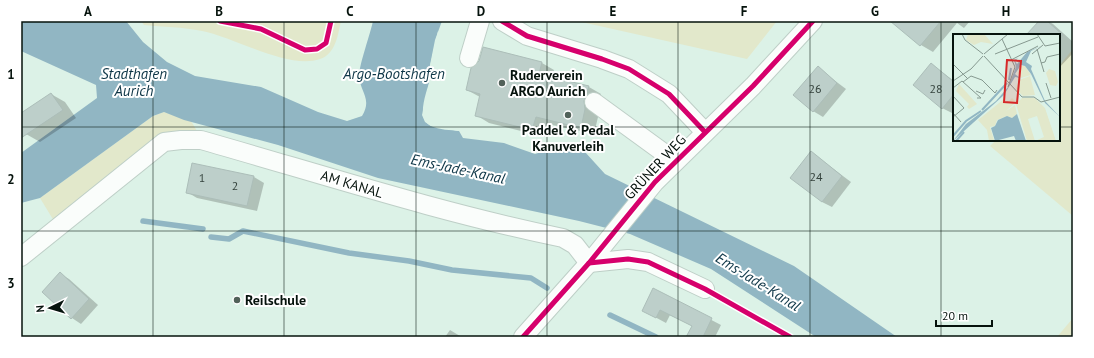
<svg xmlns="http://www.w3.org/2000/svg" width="1094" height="358" font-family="'PT Sans',sans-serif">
	<rect width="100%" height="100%" fill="#dcf2e7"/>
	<g fill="#e2e8cb">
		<path d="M141,21h200c-3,13 -5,33 -21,38 -32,11 -86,-22 -118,-28 -19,-4 -39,-4 -58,-6z"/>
		<polygon points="577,21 777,21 747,59"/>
		<polygon points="1073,49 1073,216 990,146 996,140 1059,140 1059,66"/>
		<polygon points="164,112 191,121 200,136 177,136 54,221 40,198 153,116"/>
		<polygon points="1073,318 1073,337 1057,337"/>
	</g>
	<path fill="#91b6c3" d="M21,21h105l17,21 24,20 28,14 66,11 57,25 29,9 15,-5c11,-18 -3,-25 -3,-41 1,-13 11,-40 14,-54h69l-7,19 -7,35 2,4c-3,13 -15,40 1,47 8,4 20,4 28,5l4,7 41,5 31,11 26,-8 24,6 20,22 189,92 103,71h-81l-105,-68 -81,-35 -51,-13 -201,-43 -100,-33 -94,-25 -20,-8 -11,4 -113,82 -19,5v-50l76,-55 -1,-13 -75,-34z"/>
	<polygon fill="#dcf2e7" points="438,31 439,33 430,75 432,79 425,115 426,120 432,125 460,129 459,131 431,126 425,122 422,115 430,79 428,75"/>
	<g fill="#0003">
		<polygon points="900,21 970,21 964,28 957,23 933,52 921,45 896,25"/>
		<polygon points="1041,21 1048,21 1053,24 1073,42 1073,53 1059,68 1059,35 1028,35"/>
		<polygon points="542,63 554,70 552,78 589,87 601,94 596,108 598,117 594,134 548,124 545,137 489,123 476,115 480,97 467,90"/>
		<polygon points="931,64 954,81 954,111 952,113 942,108"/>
		<polygon points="818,68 846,89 823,117 813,111"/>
		<polygon points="51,94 65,102 76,118 40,142 26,134 21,125 21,115"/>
		<polygon points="812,153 851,182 832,207 822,202"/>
		<polygon points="193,164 254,177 264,183 257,211 197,198 187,192"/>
		<polygon points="60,274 69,279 98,305 81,324 72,318 43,292"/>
		<polygon points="654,290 721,325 715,337 692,337 693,326 670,315 666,323 653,316"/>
		<polygon points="450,330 460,336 462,337 445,337"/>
	</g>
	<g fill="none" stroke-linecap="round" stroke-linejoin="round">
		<g stroke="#91b6c3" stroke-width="5.5">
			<polyline points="143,221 203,229"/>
			<polyline points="211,237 229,239 243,231 349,253 409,261 452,270 531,278 547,288"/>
			<polyline points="610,315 656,337"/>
		</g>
	</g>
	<g fill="#bdcfca" stroke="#acbeb9">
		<polygon points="890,21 941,21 920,46"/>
		<polygon points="1039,21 1047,21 1063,35 1026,35"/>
		<polygon points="483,47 542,62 539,74 589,86 584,101 585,109 581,128 536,117 532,130 475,116 480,94 466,90 471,68 479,61"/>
		<polygon points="931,63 954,82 954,94 942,109 913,85"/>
		<polygon points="818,66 837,83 813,112 793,95"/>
		<polygon points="51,93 63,110 21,138 21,113"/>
		<polygon points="811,151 842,176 822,202 790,178"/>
		<polygon points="192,163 254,176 247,206 186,193"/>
		<polygon points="60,272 89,299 71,319 42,292"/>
		<polygon points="653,288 712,318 703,337 686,337 692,326 660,310 656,318 642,311"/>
	</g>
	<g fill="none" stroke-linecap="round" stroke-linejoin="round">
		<g stroke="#becfc7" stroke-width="20">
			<g id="minor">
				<polyline points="502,21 527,36 602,59 629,69 669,94 705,132"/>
				<polyline points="469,58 480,21"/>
				<polyline points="594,102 675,161"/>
				<path d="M21,257l143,-115 17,-2h20c120,34 240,73 362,98l12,7 14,18"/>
				<polyline points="589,263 628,259 648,262 705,289"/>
				<polyline points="523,337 589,263 655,182 753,86 813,21"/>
			</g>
		</g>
		<use href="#minor" stroke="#fafdfb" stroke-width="18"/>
		<g stroke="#fff" stroke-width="8">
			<g id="cycleway">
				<polyline points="220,21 261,29 305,50 317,49 326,43 331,21"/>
				<polyline points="502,21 527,36 602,59 629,69 669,94 705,132"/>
				<polyline points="589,263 628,259 648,262 705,289 790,337"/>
				<polyline points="523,337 589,263 655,182 753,86 813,21"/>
			</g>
		</g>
		<use href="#cycleway" stroke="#d6006c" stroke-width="5"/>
	</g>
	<path fill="none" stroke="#06130d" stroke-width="1" stroke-opacity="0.55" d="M153,21v316M284,21v316M416,21v316M547,21v316M678,21v316M810,21v316M941,21v316M21,127h933M1059,127h14M21,231h1052"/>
	<g fill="#516159" stroke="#fff" stroke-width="1.5">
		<circle cx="502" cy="83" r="4"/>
		<circle cx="568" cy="115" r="4"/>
		<circle cx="237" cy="300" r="4"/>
	</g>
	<g text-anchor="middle" stroke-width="4" stroke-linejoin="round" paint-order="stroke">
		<g font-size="12" fill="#34423c">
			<text x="815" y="93">26</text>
			<text x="936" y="93">28</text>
			<text x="816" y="181">24</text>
			<text x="202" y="182">1</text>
			<text x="235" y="190">2</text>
		</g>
		<g font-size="14" font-weight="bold" fill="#06130d" stroke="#fff" text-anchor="start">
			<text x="510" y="80">Ruderverein<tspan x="510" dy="16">ARGO Aurich</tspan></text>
			<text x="568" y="135" text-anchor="middle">Paddel &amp; Pedal<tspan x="568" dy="16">Kanuverleih</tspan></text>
			<text x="245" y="305">Reilschule</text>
		</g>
		<g font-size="14" fill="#06130d" stroke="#fff">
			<text transform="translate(655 167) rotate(-47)" y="5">GRÜNER WEG</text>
			<text transform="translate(352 184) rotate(17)" y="5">AM KANAL</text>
		</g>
		<g font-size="15" font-style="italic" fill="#0e3647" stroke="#fff">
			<text x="134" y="79">Stadthafen<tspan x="134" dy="17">Aurich</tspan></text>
			<text x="394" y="79">Argo-Bootshafen</text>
			<text transform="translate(458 169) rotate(12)" y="5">Ems-Jade-Kanal</text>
			<text transform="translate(758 282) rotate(32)" y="5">Ems-Jade-Kanal</text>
		</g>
	</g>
	<g transform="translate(953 34)">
		<rect width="107" height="107" fill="#dcf2e7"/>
		<path d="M15,0h16l9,10 -12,-2 -7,3 -8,-5zM67,32h5l6,9 -10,3 -3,-5zM96,35l6,2 3,11 -2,4 -6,-1 -4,-12zM77,42l5,19 -12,1 -7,-7 3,-9zM6,50l18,20 -8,5 -2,-2 2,-3 -13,-13zM59,64l4,4 -10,9 9,-6 2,9 -5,4 -5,-2 -10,4 -2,6 -5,1 4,13 -5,1 -2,-11 -9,-10 26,-21 3,4zM69,64h13l10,10 11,33h-29l-11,-37zM84,82l7,21 -9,4 -7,-22z" fill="#e2e8cb" fill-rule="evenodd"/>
		<path d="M88,12l-10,5 -5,11 6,4 -1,3 14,32 15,16 -15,-14 -14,-29 -6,-8 -4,-1 -6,9 5,4 -5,-1 -11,18 -51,46 13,-17 30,-23 12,-14 8,-20 -2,-7 4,-2 -3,3 2,3 10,-12zM64,80l9,27h-10l-2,-5 -19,5 -4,-13 4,-2 3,-6 9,-4 5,2z" fill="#91b6c3"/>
		<path fill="none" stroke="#91b6c3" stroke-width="2" d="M56,46l2,-12M29,76l25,-27M0,102l13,-15 15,-10M3,107l8,-9"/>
		<path fill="none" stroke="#869990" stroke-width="1" d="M9,0l3,6 18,14M84,0l8,12 15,-3M49,5l13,28 -7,20M84,15l7,23M31,20l24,-20M42,20l43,-17M79,20l11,-9M31,22l38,41h12l7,5 19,-5M58,26l27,-14M88,29l4,-1 2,-5 13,-3M0,30l15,15M0,47l18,-12 12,-13M10,48l8,-6 11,4 13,13 2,-3M93,49l5,15M0,54l9,-7 19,17h-4M23,57l7,3 2,-4M0,62l11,12 -11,9M0,79l8,9"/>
		<path fill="#d62828" fill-opacity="0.15" stroke="#d62828" stroke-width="2" d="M54,26l14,1 -4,42 -13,-1z"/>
		<rect width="107" height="107" fill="none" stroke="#06130d" stroke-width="2"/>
	</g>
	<rect width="1094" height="358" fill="none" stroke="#ffffff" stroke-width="44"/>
	<g transform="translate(50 308) rotate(265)" stroke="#ffffff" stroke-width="3" paint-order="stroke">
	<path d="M0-3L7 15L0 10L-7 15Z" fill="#06130d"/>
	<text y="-6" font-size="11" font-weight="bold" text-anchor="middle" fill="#06130d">N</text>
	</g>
	<path d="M936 320v6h56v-6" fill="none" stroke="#06130d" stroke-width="2"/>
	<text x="942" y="320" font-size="12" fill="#06130d" stroke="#ffffff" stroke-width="3" paint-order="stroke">20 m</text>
	<rect x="22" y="22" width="1050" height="314" fill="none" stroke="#06130d" stroke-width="1.5"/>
	<g font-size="13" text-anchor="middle" font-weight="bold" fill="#06130d">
		<text x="88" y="16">A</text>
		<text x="219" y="16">B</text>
		<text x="350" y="16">C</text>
		<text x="481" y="16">D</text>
		<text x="613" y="16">E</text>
		<text x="744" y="16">F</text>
		<text x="875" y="16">G</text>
		<text x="1006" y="16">H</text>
		<text x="11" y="79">1</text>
		<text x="11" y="184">2</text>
		<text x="11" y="288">3</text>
	</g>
</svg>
